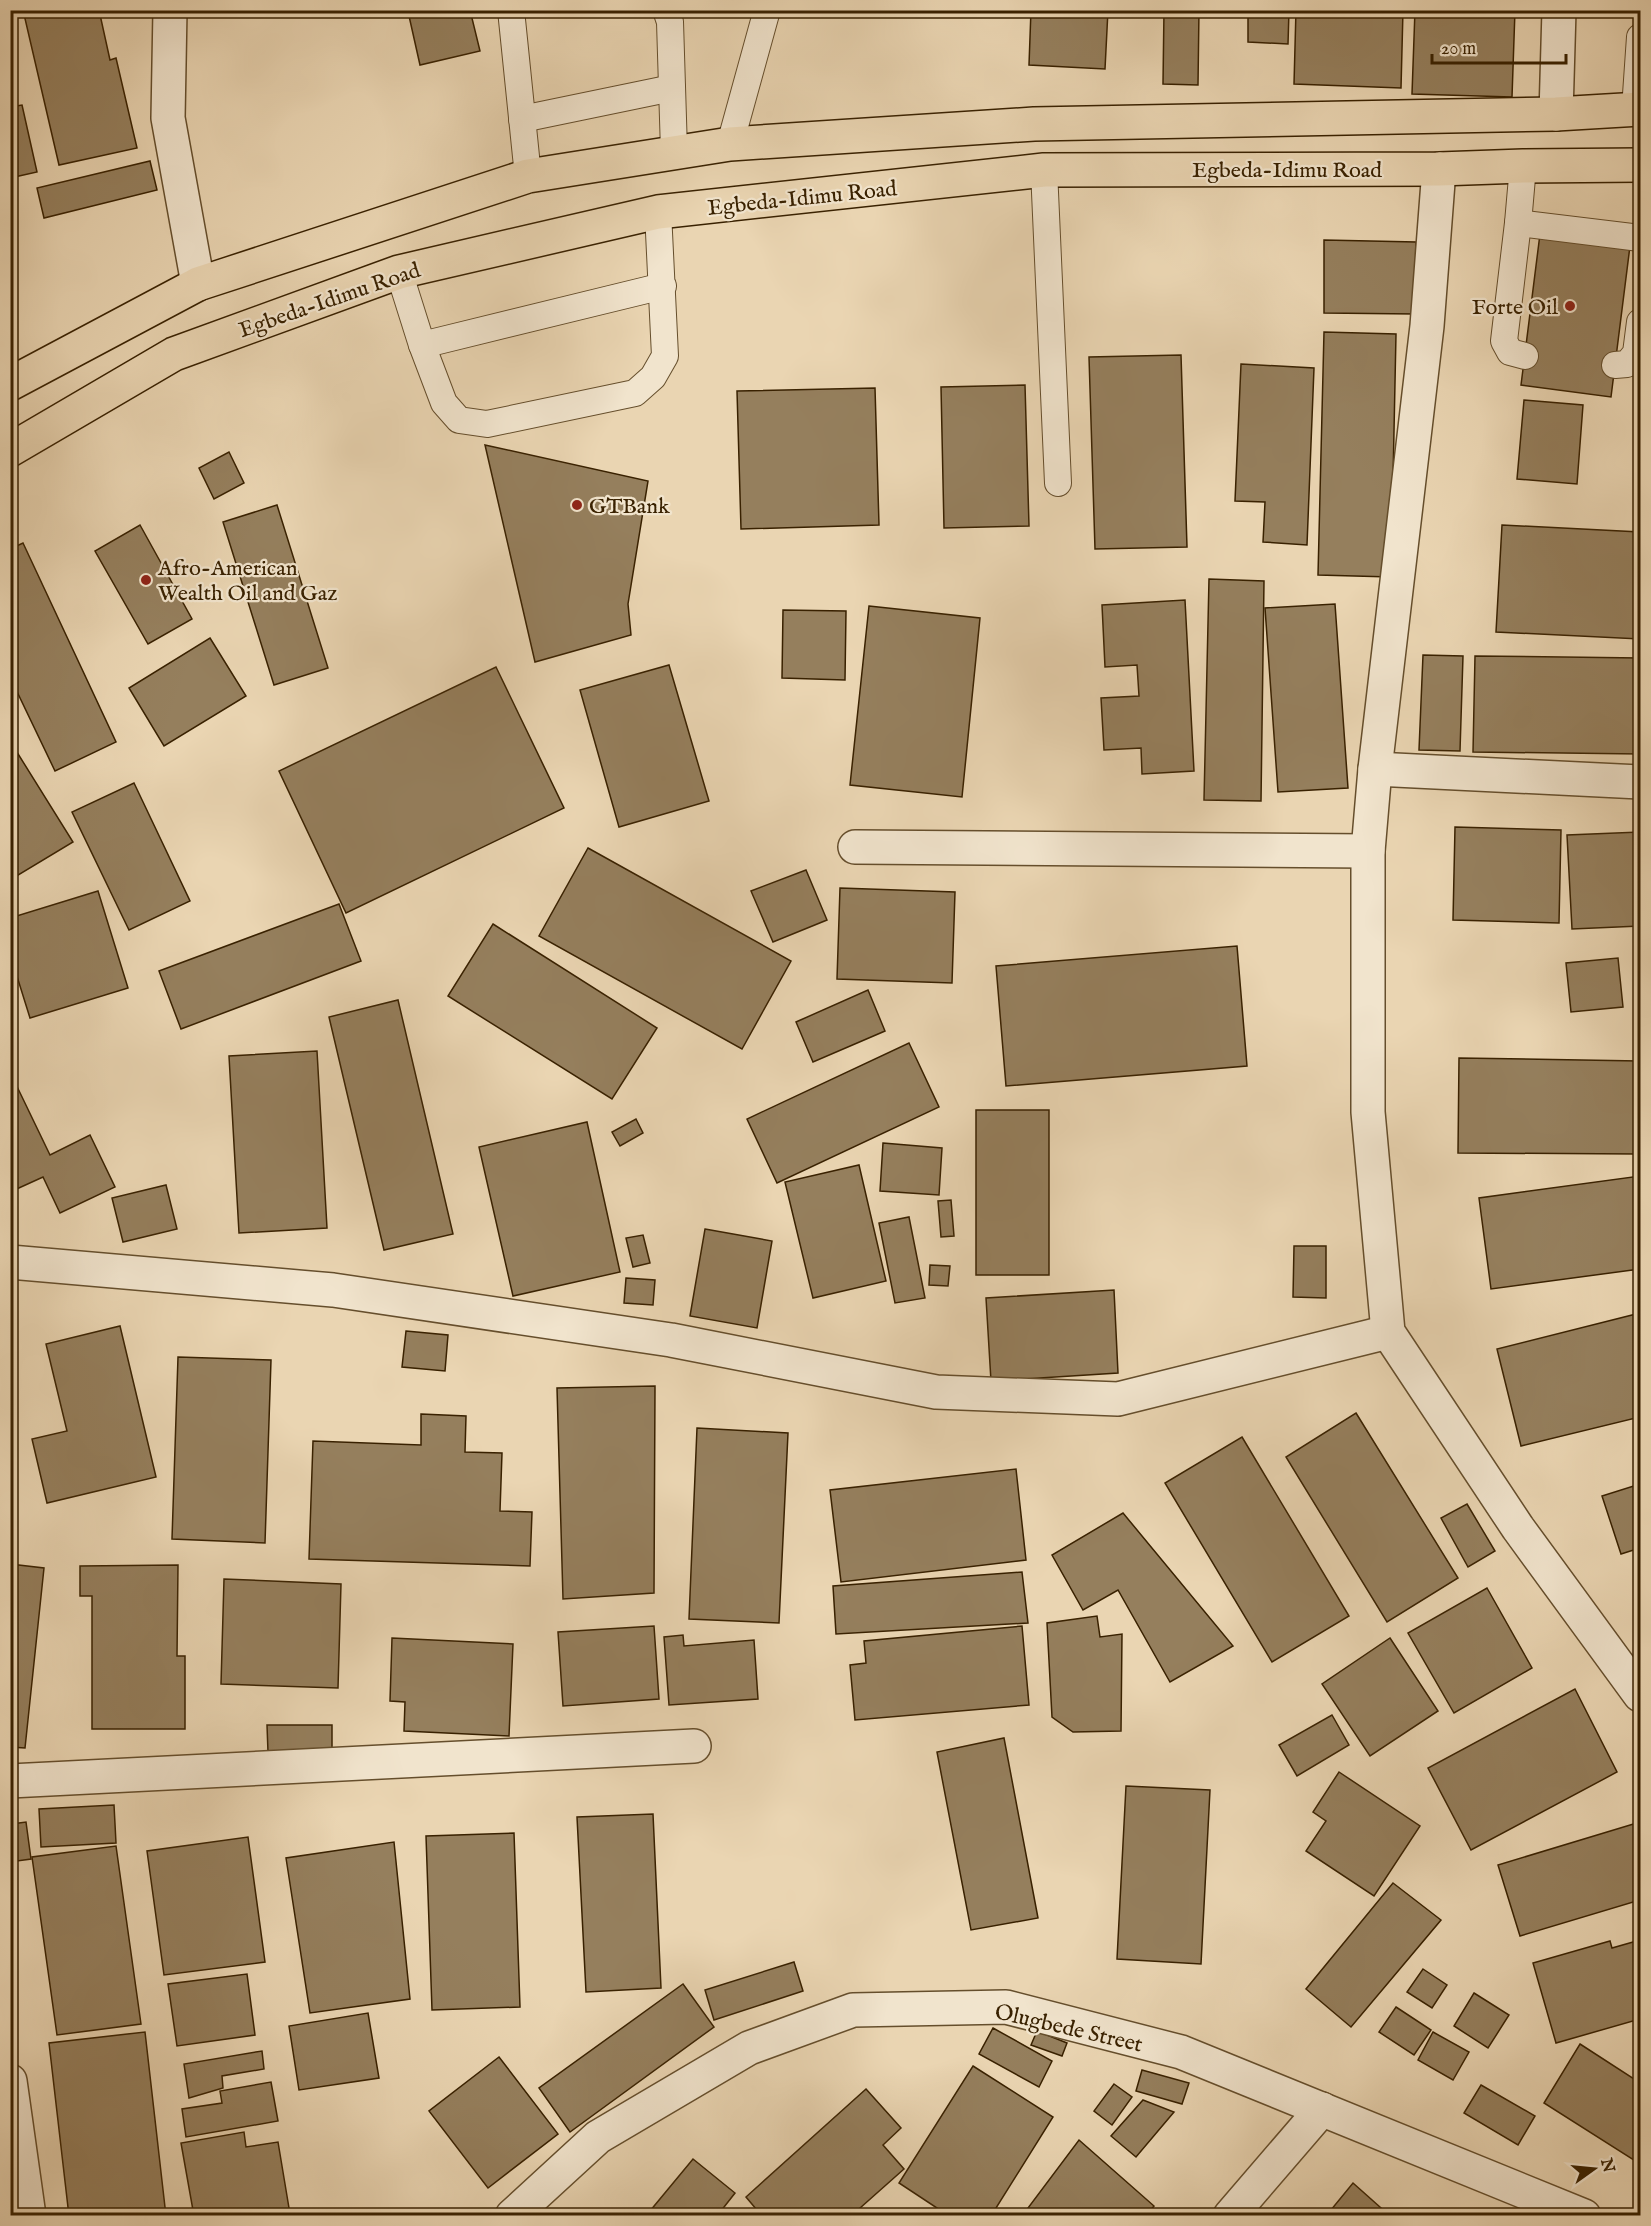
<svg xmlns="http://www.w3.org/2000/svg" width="1651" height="2226" font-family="'IM FELL English',serif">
	<rect width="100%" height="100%" fill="#ead5b2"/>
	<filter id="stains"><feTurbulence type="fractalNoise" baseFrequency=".00333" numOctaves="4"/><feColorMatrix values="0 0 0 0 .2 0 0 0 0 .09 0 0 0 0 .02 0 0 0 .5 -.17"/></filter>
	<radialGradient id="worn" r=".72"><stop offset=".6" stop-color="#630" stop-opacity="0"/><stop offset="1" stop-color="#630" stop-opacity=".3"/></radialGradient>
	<g fill="#957f5d" stroke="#392100" stroke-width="1.5">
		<polygon points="23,10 99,10 110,60 116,58 137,148 59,165"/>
		<polygon points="430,10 470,10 480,51 420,65 409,16"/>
		<polygon points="1031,10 1108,10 1105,69 1029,65"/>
		<polygon points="1164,10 1199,10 1198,85 1163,84"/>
		<polygon points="1248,10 1289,10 1288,44 1248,42"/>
		<polygon points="1296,10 1403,10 1401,88 1294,84"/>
		<polygon points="1415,10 1515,10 1512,97 1412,94"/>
		<polygon points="22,105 37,172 10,178 10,107"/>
		<polygon points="150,161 157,190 44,218 37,188"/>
		<polygon points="1540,234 1630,246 1611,397 1521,385"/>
		<polygon points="1324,240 1416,242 1415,314 1324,313"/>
		<polygon points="1324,332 1396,334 1391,577 1318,575"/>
		<polygon points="1181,355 1187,547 1095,549 1089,357"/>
		<polygon points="1241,364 1314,368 1307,545 1263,542 1265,502 1235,501"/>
		<polygon points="1025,385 1029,526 944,528 941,387"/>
		<polygon points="875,388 879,525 741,529 737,391"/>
		<polygon points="1524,400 1583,405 1577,484 1517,479"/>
		<polygon points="485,445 648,481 628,604 631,635 535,662"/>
		<polygon points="229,452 244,483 214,499 199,468"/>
		<polygon points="277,505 328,668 274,685 223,522"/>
		<polygon points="140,525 192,619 148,644 95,551"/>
		<polygon points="1502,525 1640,532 1640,639 1496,632"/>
		<polygon points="23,543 116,742 55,771 10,677 10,549"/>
		<polygon points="1209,579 1264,581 1261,801 1204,800"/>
		<polygon points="1185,600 1194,771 1142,774 1141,748 1104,750 1101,698 1139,696 1137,665 1105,667 1102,605"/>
		<polygon points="1335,604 1348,788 1278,792 1265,608"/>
		<polygon points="869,606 980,618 962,797 850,785"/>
		<polygon points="783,610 846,611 845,680 782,678"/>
		<polygon points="210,638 246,696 164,746 129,688"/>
		<polygon points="1423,655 1463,656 1460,751 1419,750"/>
		<polygon points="1475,656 1640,658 1640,754 1473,752"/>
		<polygon points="669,665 709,801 619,827 580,690"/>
		<polygon points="496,667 564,808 346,913 279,771"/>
		<polygon points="10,741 73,842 10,880"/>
		<polygon points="134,783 190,901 129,930 72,812"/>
		<polygon points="1455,827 1561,830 1559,923 1453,920"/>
		<polygon points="1640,832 1640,926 1572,929 1567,835"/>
		<polygon points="588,848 791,961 742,1049 539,936"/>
		<polygon points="806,870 827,920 773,942 751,891"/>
		<polygon points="840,888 955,892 952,983 837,979"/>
		<polygon points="98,891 128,988 30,1018 10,954 10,918"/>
		<polygon points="339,904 361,961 181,1029 159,971"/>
		<polygon points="493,924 657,1028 612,1099 448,996"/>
		<polygon points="1237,946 1247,1066 1006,1086 996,966"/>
		<polygon points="1618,958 1623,1007 1571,1012 1566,963"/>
		<polygon points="868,990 885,1031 813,1062 796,1022"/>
		<polygon points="398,1000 453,1234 384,1250 329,1017"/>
		<polygon points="909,1043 939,1107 777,1183 747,1119"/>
		<polygon points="317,1051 327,1228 239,1233 229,1056"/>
		<polygon points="1459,1058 1639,1061 1637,1154 1458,1153"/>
		<polygon points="10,1072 50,1155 90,1135 115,1187 60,1213 43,1177 10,1192"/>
		<rect x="976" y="1110" width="73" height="165"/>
		<polygon points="636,1119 643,1133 620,1146 612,1132"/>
		<polygon points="587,1122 620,1272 513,1296 479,1147"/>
		<polygon points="883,1143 942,1148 939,1195 880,1191"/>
		<polygon points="859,1165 886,1281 813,1298 785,1182"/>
		<polygon points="1640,1176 1640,1269 1491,1289 1479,1198"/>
		<polygon points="166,1185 177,1229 123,1242 112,1198"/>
		<polygon points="951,1200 954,1236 941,1237 938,1201"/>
		<polygon points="909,1217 925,1298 895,1303 879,1223"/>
		<polygon points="705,1229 772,1241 757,1328 690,1316"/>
		<polygon points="643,1235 650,1263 633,1267 626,1238"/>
		<polygon points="1294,1246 1326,1246 1326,1298 1293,1297"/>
		<polygon points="930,1265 950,1266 948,1286 929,1285"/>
		<polygon points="626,1278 655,1280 653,1305 624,1303"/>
		<polygon points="1114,1290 1118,1373 991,1381 986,1298"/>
		<polygon points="1640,1313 1640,1417 1521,1446 1497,1349"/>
		<polygon points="120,1326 156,1477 47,1503 32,1439 67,1431 46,1344"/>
		<polygon points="406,1331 448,1335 445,1371 402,1367"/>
		<polygon points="178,1357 271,1360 265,1543 172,1539"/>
		<polygon points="655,1386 654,1593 563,1599 557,1388"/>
		<polygon points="1356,1413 1458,1578 1387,1622 1286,1457"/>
		<polygon points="421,1414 466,1416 465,1452 502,1453 500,1511 532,1512 530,1566 309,1559 313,1441 421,1445"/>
		<polygon points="697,1428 788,1433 779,1623 689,1619"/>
		<polygon points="1242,1437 1349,1616 1272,1662 1165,1483"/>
		<polygon points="10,1443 16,1510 10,1510"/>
		<polygon points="1016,1469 1026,1560 841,1582 830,1490"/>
		<polygon points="1640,1484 1640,1548 1621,1554 1602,1496"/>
		<polygon points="1467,1504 1495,1551 1468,1567 1441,1518"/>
		<polygon points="1123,1513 1233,1646 1170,1682 1118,1590 1083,1610 1052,1555"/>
		<polygon points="10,1564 44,1568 25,1748 10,1747"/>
		<polygon points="178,1565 177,1656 185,1656 185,1729 92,1729 92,1596 80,1596 80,1566"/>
		<polygon points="1022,1572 1028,1623 836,1634 833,1586"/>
		<polygon points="224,1579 341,1584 338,1688 221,1684"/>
		<polygon points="1487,1588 1532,1668 1454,1713 1408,1633"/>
		<polygon points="1097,1616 1100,1637 1122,1634 1121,1731 1073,1732 1052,1717 1047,1623"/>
		<polygon points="654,1626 659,1699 563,1706 558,1632"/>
		<polygon points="1022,1626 1029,1705 855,1720 850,1665 866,1663 864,1641"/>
		<polygon points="683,1635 684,1646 754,1640 758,1699 669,1705 664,1637"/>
		<polygon points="392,1638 513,1644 509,1736 404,1731 405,1702 390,1701"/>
		<polygon points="1390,1638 1438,1711 1370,1756 1322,1684"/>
		<polygon points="1575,1689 1617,1772 1471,1850 1428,1768"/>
		<polygon points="1332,1715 1349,1745 1297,1776 1279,1745"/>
		<polygon points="267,1725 332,1725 332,1752 268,1752"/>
		<polygon points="1004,1738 1038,1918 971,1930 937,1752"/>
		<polygon points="1339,1772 1420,1826 1374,1896 1306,1851 1326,1821 1313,1812"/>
		<polygon points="1126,1786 1210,1790 1201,1964 1117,1959"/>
		<polygon points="114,1805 116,1843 41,1847 39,1809"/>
		<polygon points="653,1814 661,1988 586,1992 577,1817"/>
		<polygon points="26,1822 31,1859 17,1861 12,1824"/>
		<polygon points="1640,1822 1640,1900 1520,1936 1498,1865"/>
		<polygon points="514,1833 520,2007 432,2010 426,1836"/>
		<polygon points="248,1837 265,1962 164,1975 147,1851"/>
		<polygon points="394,1842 410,1999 310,2013 286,1858"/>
		<polygon points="116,1846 141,2024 57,2035 32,1857"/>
		<polygon points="1393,1883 1441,1920 1351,2027 1306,1989"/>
		<polygon points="1640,1940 1640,2019 1556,2043 1533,1963 1610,1941 1612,1948"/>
		<polygon points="794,1962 803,1991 714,2020 705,1990"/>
		<polygon points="1423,1969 1447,1985 1432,2008 1407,1992"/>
		<polygon points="247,1974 255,2035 177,2046 168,1984"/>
		<polygon points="683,1984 714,2027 570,2132 539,2088"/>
		<polygon points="1474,1993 1509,2015 1488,2048 1454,2026"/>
		<polygon points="1396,2007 1431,2030 1414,2055 1379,2032"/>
		<polygon points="368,2013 379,2078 299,2090 289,2026"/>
		<polygon points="993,2028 1052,2061 1039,2087 979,2054"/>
		<polygon points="1037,2031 1067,2043 1062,2056 1031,2045"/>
		<polygon points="145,2032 166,2216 69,2216 49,2043"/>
		<polygon points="1433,2032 1469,2052 1453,2080 1418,2060"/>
		<polygon points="1580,2044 1637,2081 1640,2075 1640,2164 1544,2103"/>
		<polygon points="262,2051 264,2069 222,2076 223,2088 189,2098 184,2064"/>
		<polygon points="499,2057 558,2134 488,2188 429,2111"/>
		<polygon points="973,2066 1053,2117 991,2216 949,2216 899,2183"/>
		<polygon points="1142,2070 1189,2083 1182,2104 1136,2091"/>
		<polygon points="271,2082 278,2121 186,2137 182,2109 222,2103 220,2091"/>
		<polygon points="1114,2084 1132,2097 1112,2125 1094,2111"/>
		<polygon points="1481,2085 1535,2116 1518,2145 1464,2113"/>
		<polygon points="866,2089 901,2128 883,2145 904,2169 851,2216 762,2216 746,2197"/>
		<polygon points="1143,2100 1174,2112 1136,2157 1111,2136"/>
		<polygon points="244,2132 246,2147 278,2142 290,2214 194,2216 181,2143"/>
		<polygon points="1079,2140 1154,2206 1146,2216 1022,2216"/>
		<polygon points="693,2159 735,2193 717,2216 656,2216 650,2211"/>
		<polygon points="1353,2183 1390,2216 1326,2216"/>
	</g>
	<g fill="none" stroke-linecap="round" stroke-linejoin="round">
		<g stroke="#654e2c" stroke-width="28">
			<g id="service">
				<polyline points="511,10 528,176"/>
				<polyline points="666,10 670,22 674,151"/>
				<polyline points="1635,109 1640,37"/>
				<polyline points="522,119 672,88"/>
				<polyline points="730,144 767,10"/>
				<polyline points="1523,166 1518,223 1504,341 1510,352 1525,356"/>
				<polyline points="1044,170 1058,483"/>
				<polyline points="1518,223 1640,238"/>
				<polyline points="399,272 422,345 444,403 459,420 487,424 635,393 653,377 665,356 658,212"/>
				<polyline points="422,345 663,286"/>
				<polyline points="1615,365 1627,364 1636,353 1640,322"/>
			</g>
		</g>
		<g stroke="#654e2c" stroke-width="36">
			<g id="minor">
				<polyline points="170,10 168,118 198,284"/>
				<polyline points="1556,114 1559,10"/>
				<polyline points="1439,169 1427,326 1375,769 1368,851 1368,1112 1388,1332 1518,1528 1640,1695"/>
				<polyline points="1375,769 1640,782"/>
				<polyline points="855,847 1368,851"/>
				<polyline points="10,1262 333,1290 671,1340 936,1392 1118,1399 1388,1332"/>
				<polyline points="10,1781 694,1746"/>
				<polyline points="10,2081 29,2216"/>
				<polyline points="512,2216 598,2137 749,2048 853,2010 1006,2007 1181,2052 1584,2216"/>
				<polyline points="1230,2216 1322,2109"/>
			</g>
		</g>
		<g stroke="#392100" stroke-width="36">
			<g id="primary">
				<polyline points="10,384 198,284 528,176 730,144 1034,124 1556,114 1640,109"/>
				<polyline points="10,450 174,354 399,272 658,212 1044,170 1439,169 1523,166 1640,165"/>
			</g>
		</g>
		<use href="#service" stroke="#f1e4cd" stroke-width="26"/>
		<use href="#minor" stroke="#f1e4cd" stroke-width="33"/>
		<use href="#primary" stroke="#ead5b2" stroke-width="33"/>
	</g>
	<g fill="#8f2418" stroke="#f1e4cd" stroke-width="2">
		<circle cx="1570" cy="306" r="6"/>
		<circle cx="577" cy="505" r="6"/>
		<circle cx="146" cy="580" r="6"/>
	</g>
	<g text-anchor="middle" stroke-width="4.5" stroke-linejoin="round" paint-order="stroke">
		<g font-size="22" fill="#392100" stroke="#f1e4cd">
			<text x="1287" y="177">Egbeda-Idimu Road</text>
			<text transform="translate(802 197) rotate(-6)" y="8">Egbeda-Idimu Road</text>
			<text transform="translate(329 299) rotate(-19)" y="8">Egbeda-Idimu Road</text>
			<text transform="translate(1069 2027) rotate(13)" y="8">Olugbede Street</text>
		</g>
		<g font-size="22" fill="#392100" stroke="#f1e4cd" text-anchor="start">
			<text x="1558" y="314" text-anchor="end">Forte Oil</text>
			<text x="589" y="513">GTBank</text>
			<text x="158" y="575">Afro-American<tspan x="158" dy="25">Wealth Oil and Gaz</tspan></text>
		</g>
	</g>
	<rect width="1651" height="2226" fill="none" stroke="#ead5b2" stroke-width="36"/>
	<rect x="12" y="12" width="1627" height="2202" fill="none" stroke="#392100" stroke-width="3"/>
	<rect x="18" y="18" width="1615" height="2190" fill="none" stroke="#392100" stroke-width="1.5"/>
	<g transform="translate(1594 2169) rotate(75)" stroke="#f1e4cd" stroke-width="4.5" paint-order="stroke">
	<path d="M0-4.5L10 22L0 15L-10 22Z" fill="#392100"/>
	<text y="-9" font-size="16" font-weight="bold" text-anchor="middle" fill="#392100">N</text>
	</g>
	<path d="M1432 54v9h134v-9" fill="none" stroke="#392100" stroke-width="3"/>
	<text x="1441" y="54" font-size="18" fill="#392100" stroke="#f1e4cd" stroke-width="4.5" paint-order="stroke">20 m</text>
	<rect width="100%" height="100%" filter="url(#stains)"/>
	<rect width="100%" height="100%" fill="url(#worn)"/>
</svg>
